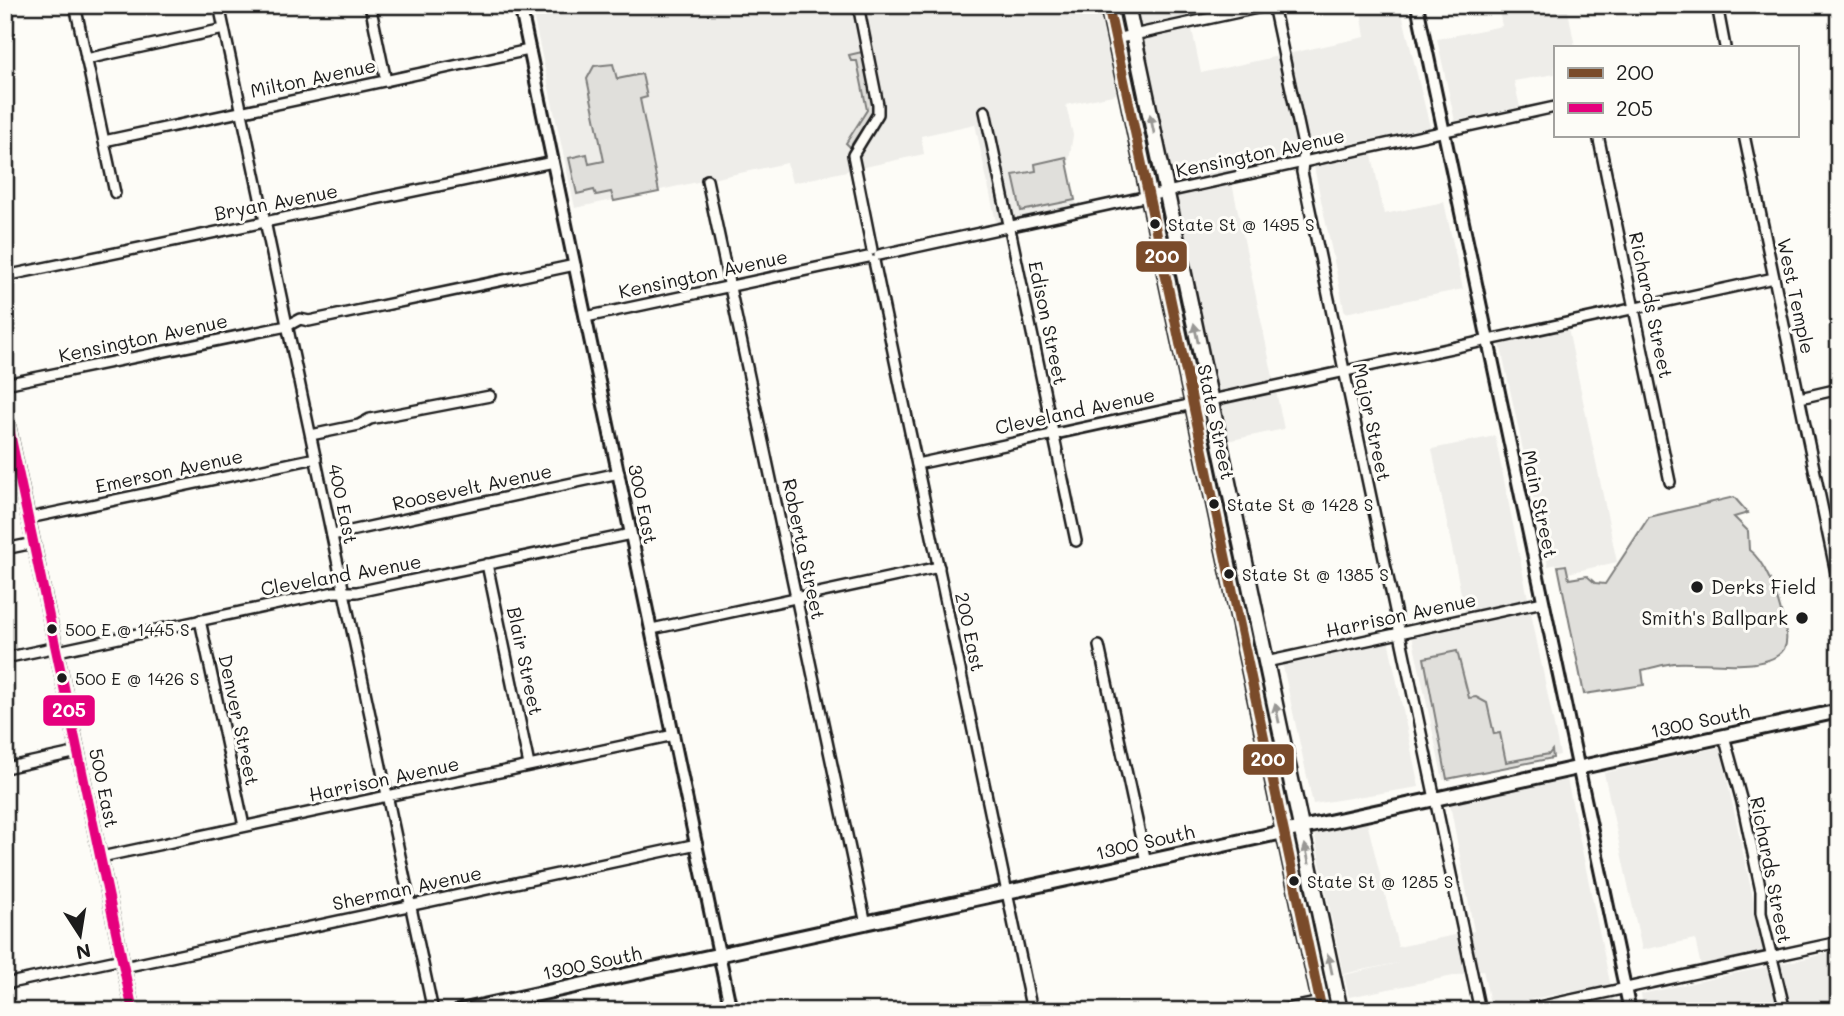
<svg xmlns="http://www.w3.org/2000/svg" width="1844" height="1016" font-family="Mali,sans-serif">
	<rect width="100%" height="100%" fill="#fdfcf7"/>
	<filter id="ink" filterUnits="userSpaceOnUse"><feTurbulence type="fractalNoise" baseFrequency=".0143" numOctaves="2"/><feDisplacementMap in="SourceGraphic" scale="14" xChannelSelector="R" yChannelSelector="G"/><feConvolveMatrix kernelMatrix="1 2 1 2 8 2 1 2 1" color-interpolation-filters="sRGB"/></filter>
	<g filter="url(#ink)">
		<g fill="#eeede9">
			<polygon points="531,5 1098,5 1117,94 1066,105 1073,135 1068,167 1076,205 996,222 975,124 921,136 924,154 792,183 787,163 575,208"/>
			<polygon points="1136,5 1187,5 1201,73 1365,37 1360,5 1400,5 1430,127 1229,169 1284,429 1227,441"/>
			<polygon points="1525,5 1567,5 1575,47 1555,47 1555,74 1514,81 1520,107 1455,121 1437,39 1502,26 1499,11"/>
			<polygon points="1372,155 1384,214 1444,202 1463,289 1345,313 1314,167"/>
			<polygon points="1568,329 1617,562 1568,573 1565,563 1548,566 1500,343"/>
			<polygon points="1495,436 1560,755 1443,780 1412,635 1467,623 1432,449"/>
			<polygon points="1388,639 1419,787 1313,804 1282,662"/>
			<polygon points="1720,747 1765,953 1701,967 1695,939 1642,950 1604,773"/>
			<polygon points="1567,779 1616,1011 1576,1011 1572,991 1491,1008 1483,970 1349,997 1344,975 1402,962 1343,974 1314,833 1367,822 1398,947 1474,931 1450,804"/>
			<polygon points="1839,951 1839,1011 1644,1011 1641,994"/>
		</g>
		<g fill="#e0dfdb" stroke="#7e7e7c" stroke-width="2">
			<polygon points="862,52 874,111 850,147 846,143 867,110 857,61 851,61 849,55"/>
			<polygon points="613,64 617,79 642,74 647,97 640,99 659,192 614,201 611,192 596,195 594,190 577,194 569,158 587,154 589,164 604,161 587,79 594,66"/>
			<polygon points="1066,157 1075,200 1021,211 1013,175 1036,171 1035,164"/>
			<path d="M1734,497l14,16 -14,4 14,14 1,19c16,11 27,43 32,62 2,10 9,27 3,37 -16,25 -84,11 -110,14 -10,1 -21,5 -32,7l2,15 -60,9 -26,-128 8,-1 3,14 18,-3 8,7 10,1 44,-67z"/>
			<polygon points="1457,651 1469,698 1476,697 1487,703 1494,734 1500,733 1506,762 1549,754 1552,750 1553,758 1447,779 1424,658"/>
		</g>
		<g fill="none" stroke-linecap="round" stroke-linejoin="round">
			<g stroke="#1c1c1c" stroke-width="14">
				<g id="minor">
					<polyline points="75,5 115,193"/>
					<polyline points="219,5 433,1011"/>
					<polyline points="370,5 386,81"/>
					<polyline points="858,5 878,105 878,114 853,155 872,250"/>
					<polyline points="1273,5 1304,150 1302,172 1480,1011"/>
					<polyline points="1717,5 1725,47"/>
					<polyline points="1115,39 1271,5"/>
					<polyline points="86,59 224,29"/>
					<polyline points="985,111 1076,541"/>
					<polyline points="1598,135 1670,482"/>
					<polyline points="1744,135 1839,587"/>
					<polyline points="104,141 529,50"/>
					<polyline points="707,180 866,924"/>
					<polyline points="879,255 1555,107"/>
					<polyline points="874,261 1032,1011"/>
					<polyline points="5,276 553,162"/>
					<polyline points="586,317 868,257"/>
					<polyline points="5,384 287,326 300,319 309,321 575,265"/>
					<polyline points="1800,398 1839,389"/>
					<polyline points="311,435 359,425 370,419 490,396"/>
					<polyline points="917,464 1774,278"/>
					<polyline points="29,518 316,458"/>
					<polyline points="332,535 619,473"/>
					<polyline points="5,549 34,543"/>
					<polyline points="487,564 529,765"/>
					<polyline points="200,620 244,826"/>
					<polyline points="652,629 939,567"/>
					<polyline points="1099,646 1146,862"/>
					<polyline points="58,651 334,592 357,592 631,534"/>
					<polyline points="5,658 57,647"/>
					<polyline points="1266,662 1543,602"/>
					<polyline points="1724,736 1742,802 1761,891 1761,913 1785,1011"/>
					<polyline points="5,768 78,752"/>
					<polyline points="101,857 674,735"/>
					<polyline points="124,967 697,844"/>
					<polyline points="5,984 122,959"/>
					<polyline points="1277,1011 1321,1002"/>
					<polyline points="1520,1011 1839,942"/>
				</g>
			</g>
			<g stroke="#1c1c1c" stroke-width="16">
				<g id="tertiary">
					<polyline points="520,5 731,1011"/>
					<polyline points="1417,5 1630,1011"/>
					<polyline points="5,409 133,1011"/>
				</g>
			</g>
			<g stroke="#1c1c1c" stroke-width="18">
				<polyline id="secondary" points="460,1011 1839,711"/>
			</g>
			<g stroke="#1c1c1c" stroke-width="19">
				<g id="primary">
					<polyline points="1108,5 1322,1011"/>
					<polyline points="1127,5 1340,1011"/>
				</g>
			</g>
			<use href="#minor" stroke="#fdfcf7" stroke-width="9"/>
			<use href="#tertiary" stroke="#fdfcf7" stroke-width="10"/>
			<use href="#secondary" stroke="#fdfcf7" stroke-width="12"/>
			<use href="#primary" stroke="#fdfcf7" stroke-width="14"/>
			<g stroke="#fdfcf7" stroke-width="16">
				<polyline id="bus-1" points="1108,5 1322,1011"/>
			</g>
			<g stroke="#fdfcf7" stroke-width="16">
				<polyline id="bus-2" points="5,410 133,1011"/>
			</g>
			<use href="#bus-1" stroke="#7a4b2a" stroke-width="10"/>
			<use href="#bus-2" stroke="#e5007d" stroke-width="10"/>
		</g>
		<defs><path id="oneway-solid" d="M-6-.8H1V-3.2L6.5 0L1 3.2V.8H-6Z" transform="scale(1.75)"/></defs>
		<g fill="#989794">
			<use href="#oneway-solid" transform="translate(1152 124) rotate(-102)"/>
			<use href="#oneway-solid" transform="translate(1196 333) rotate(-102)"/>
			<use href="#oneway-solid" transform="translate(1277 713) rotate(-102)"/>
			<use href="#oneway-solid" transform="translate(1307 854) rotate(-102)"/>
			<use href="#oneway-solid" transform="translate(1330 964) rotate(-102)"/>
		</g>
	</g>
	<g fill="#1c1c1c" stroke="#fdfcf7" stroke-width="2.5">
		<circle cx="1155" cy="224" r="6"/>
		<circle cx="1214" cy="504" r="6"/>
		<circle cx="1229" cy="574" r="6"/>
		<circle cx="1697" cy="587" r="7"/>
		<circle cx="1802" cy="618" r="7"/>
		<circle cx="52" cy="629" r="6"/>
		<circle cx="62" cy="678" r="6"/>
		<circle cx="1294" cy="881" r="6"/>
	</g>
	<g text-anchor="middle" stroke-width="6" stroke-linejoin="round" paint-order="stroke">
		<g font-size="17" fill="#1c1c1c" stroke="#fdfcf7" text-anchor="start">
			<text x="1168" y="231">State St @ 1495 S</text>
			<text x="1227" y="511">State St @ 1428 S</text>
			<text x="1242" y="581">State St @ 1385 S</text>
			<text x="65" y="636">500 E @ 1445 S</text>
			<text x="75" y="685">500 E @ 1426 S</text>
			<text x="1307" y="888">State St @ 1285 S</text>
		</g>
		<g font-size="19" fill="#1c1c1c" stroke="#fdfcf7">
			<text transform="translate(313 78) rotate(-12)" y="7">Milton Avenue</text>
			<text transform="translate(1260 153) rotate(-12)" y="7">Kensington Avenue</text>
			<text transform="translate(276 202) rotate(-11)" y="7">Bryan Avenue</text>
			<text transform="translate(703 274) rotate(-12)" y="7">Kensington Avenue</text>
			<text transform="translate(1796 296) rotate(78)" y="7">West Temple</text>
			<text transform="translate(1651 305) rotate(78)" y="7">Richards Street</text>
			<text transform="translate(1048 323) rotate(78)" y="7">Edison Street</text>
			<text transform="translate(143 338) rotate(-12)" y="7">Kensington Avenue</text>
			<text transform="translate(1075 411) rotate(-12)" y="7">Cleveland Avenue</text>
			<text transform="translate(1216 422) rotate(78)" y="7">State Street</text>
			<text transform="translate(1372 422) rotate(78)" y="7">Major Street</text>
			<text transform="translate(169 471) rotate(-12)" y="7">Emerson Avenue</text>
			<text transform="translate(472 487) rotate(-12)" y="7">Roosevelt Avenue</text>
			<text transform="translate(343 504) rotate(78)" y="7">400 East</text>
			<text transform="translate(643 504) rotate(78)" y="7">300 East</text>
			<text transform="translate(1540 504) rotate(78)" y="7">Main Street</text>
			<text transform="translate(804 549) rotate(78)" y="7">Roberta Street</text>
			<text transform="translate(341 575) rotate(-10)" y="7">Cleveland Avenue</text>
			<text transform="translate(1401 615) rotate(-12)" y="7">Harrison Avenue</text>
			<text transform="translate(970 632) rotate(78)" y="7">200 East</text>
			<text transform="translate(525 661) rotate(78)" y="7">Blair Street</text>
			<text transform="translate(239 720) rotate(78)" y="7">Denver Street</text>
			<text transform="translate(1700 721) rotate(-12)" y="7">1300 South</text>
			<text transform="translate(384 779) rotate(-12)" y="7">Harrison Avenue</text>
			<text transform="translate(104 788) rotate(78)" y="7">500 East</text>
			<text transform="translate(1145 842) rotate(-13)" y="7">1300 South</text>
			<text transform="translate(1771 870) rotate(79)" y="7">Richards Street</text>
			<text transform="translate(407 888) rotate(-12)" y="7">Sherman Avenue</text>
			<text transform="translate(592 963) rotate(-12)" y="7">1300 South</text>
		</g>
		<g font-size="19" fill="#1c1c1c" stroke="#fdfcf7" text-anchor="start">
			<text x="1711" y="594">Derks Field</text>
			<text x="1788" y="625" text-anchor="end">Smith's Ballpark</text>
		</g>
	</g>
	<g stroke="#fdfcf7" stroke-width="2.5">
		<rect x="1135" y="240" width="53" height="33" rx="7" fill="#7a4b2a"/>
		<rect x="42" y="694" width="54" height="33" rx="7" fill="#e5007d"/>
		<rect x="1242" y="743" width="53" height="33" rx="7" fill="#7a4b2a"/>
	</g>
	<g font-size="19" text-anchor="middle" font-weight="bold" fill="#fff">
		<text x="1162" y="263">200</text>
		<text x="69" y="717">205</text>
		<text x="1268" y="766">200</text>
	</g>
	<rect width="1844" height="1016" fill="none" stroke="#fdfcf7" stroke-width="28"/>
	<rect x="14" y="14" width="1816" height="988" fill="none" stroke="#1c1c1c" stroke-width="2.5" filter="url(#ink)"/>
	<rect x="1554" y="46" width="245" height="91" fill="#fdfcf7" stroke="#a3a29f" stroke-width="2"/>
	<rect x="1568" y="68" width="35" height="10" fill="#7a4b2a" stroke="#a3a29f" stroke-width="2"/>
	<text x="1616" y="80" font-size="21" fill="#1c1c1c">200</text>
	<rect x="1568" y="103" width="35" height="10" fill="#e5007d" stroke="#a3a29f" stroke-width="2"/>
	<text x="1616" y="116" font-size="21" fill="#1c1c1c">205</text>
	<g transform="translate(80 935) rotate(168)" stroke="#fdfcf7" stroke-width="5" paint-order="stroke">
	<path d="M0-5L12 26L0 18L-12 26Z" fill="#1c1c1c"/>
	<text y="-10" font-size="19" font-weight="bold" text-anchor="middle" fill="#1c1c1c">N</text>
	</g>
</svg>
